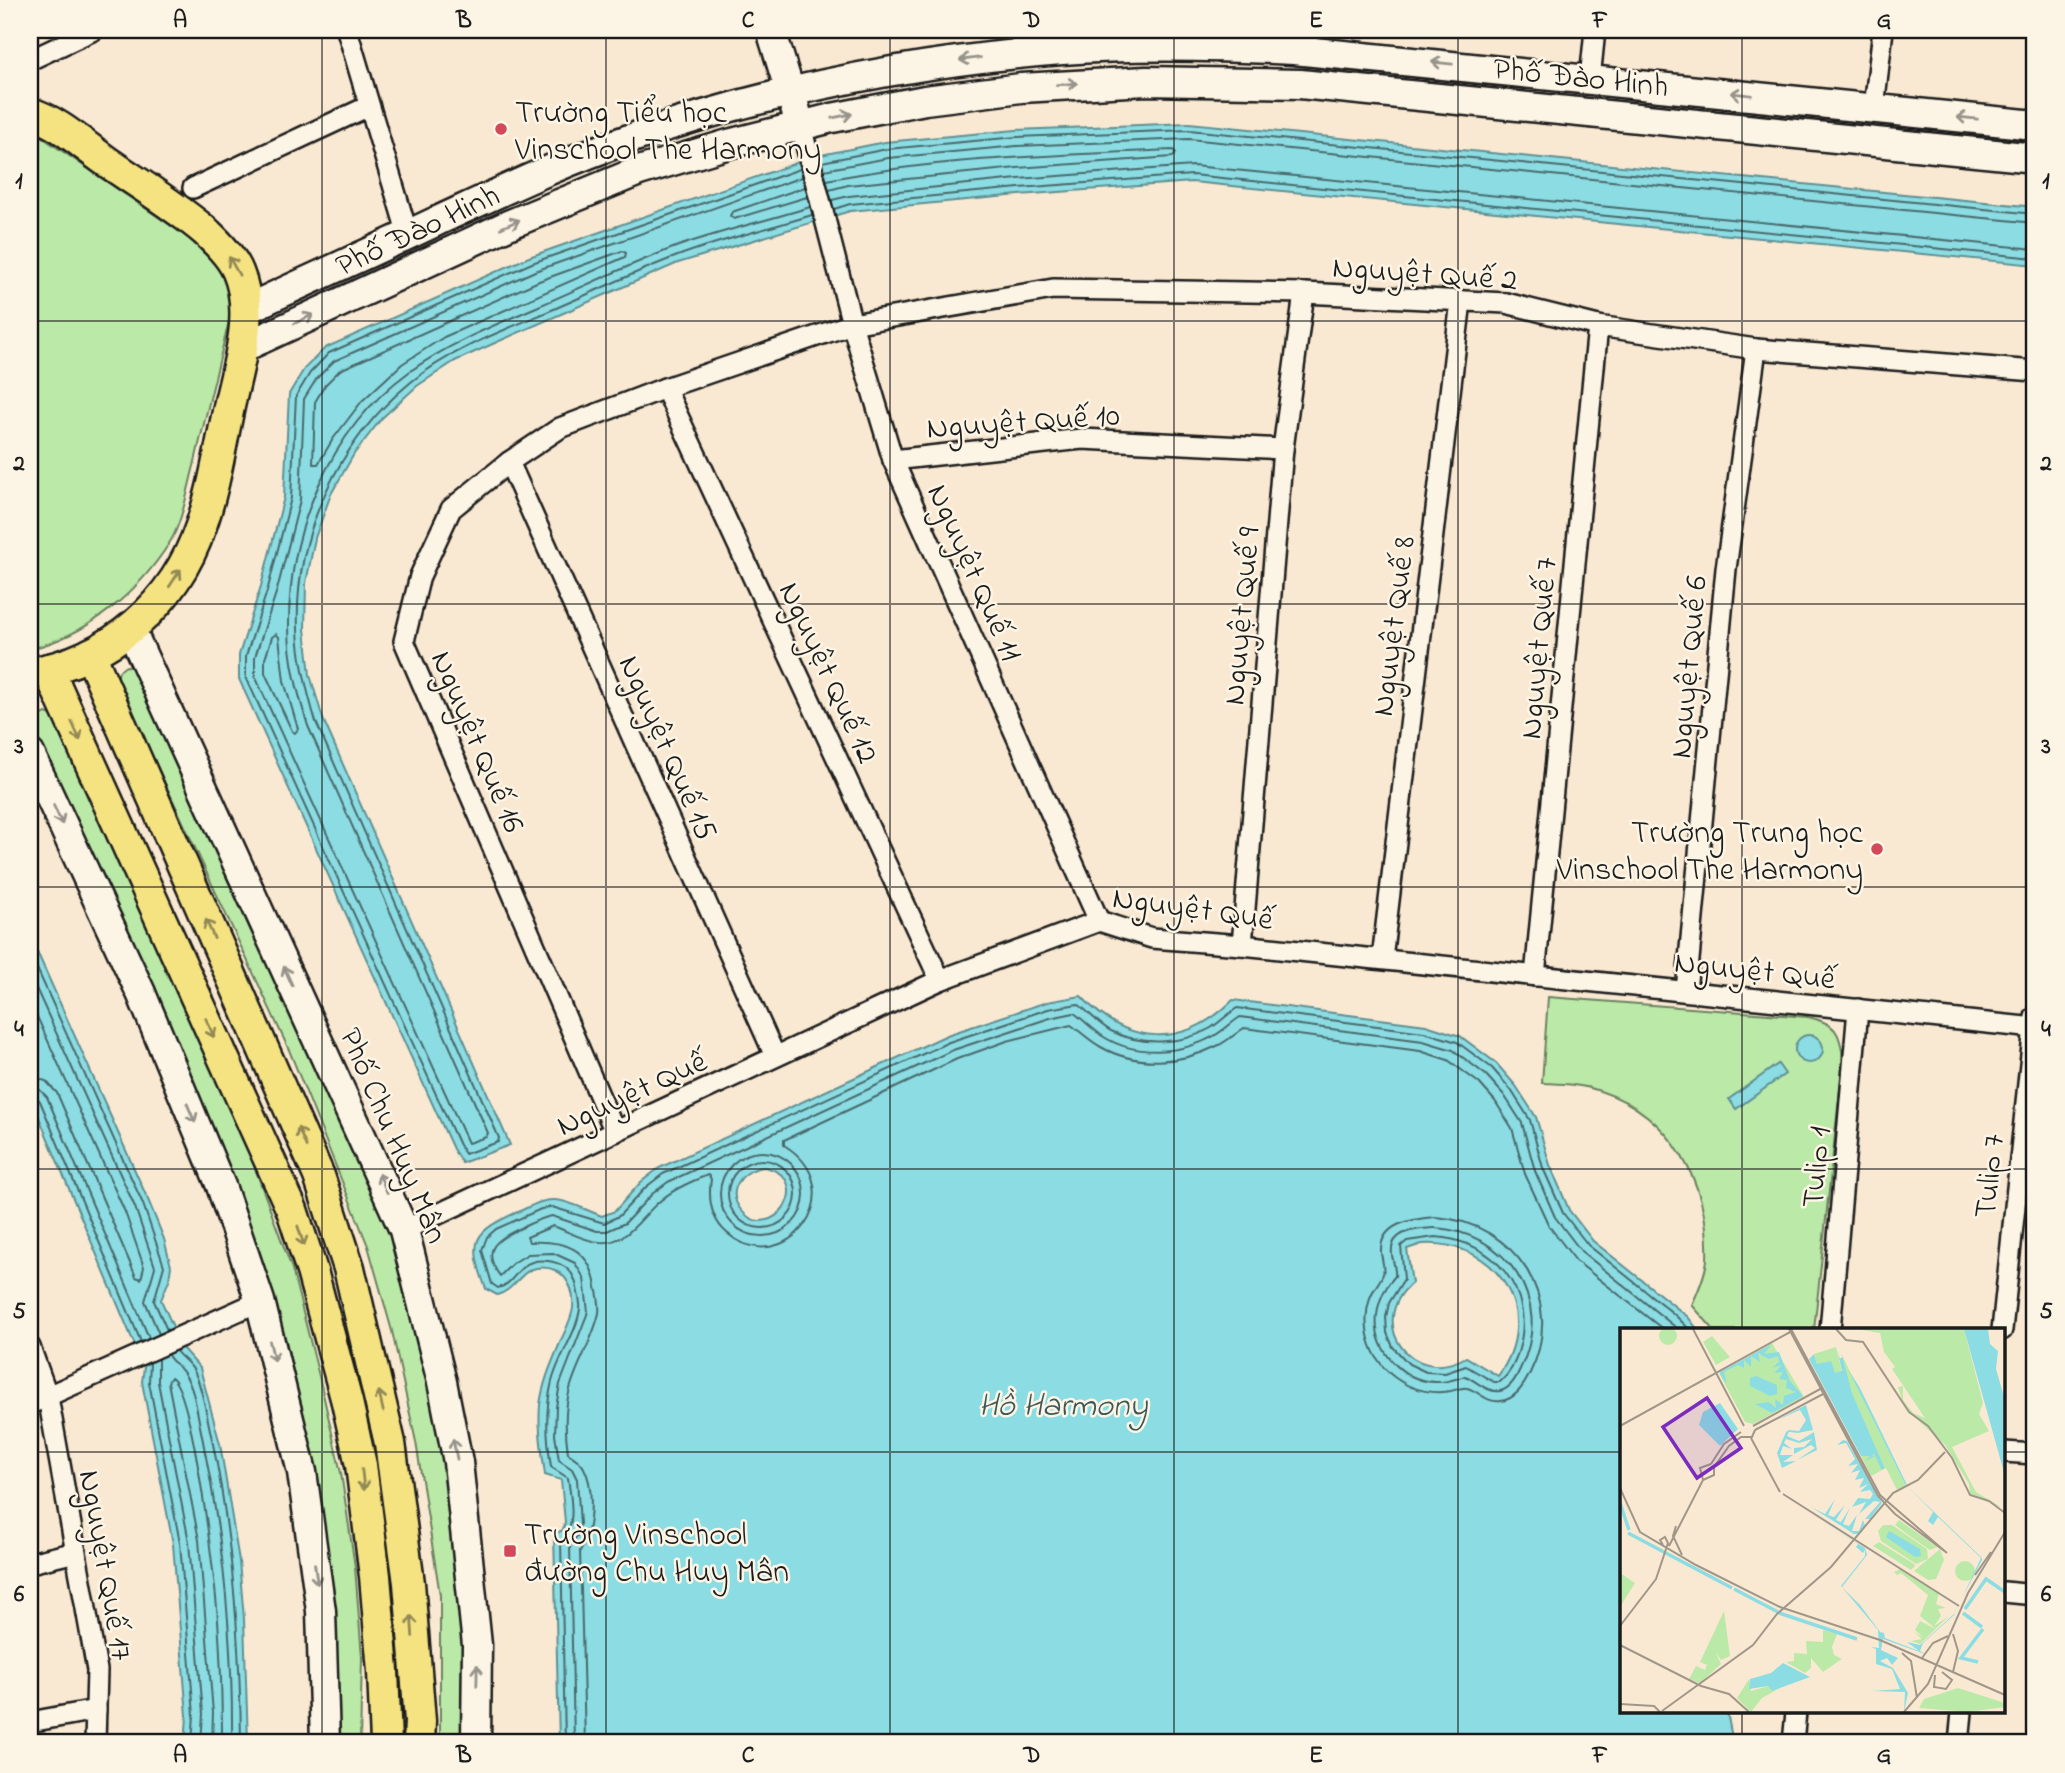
<svg xmlns="http://www.w3.org/2000/svg" width="2065" height="1773" font-family="'Indie Flower',sans-serif">
	<rect width="100%" height="100%" fill="#fae9d2"/>
	<filter id="ink" filterUnits="userSpaceOnUse"><feTurbulence type="fractalNoise" baseFrequency=".0143" numOctaves="2"/><feDisplacementMap in="SourceGraphic" scale="14" xChannelSelector="R" yChannelSelector="G"/><feConvolveMatrix kernelMatrix="1 2 1 2 8 2 1 2 1" color-interpolation-filters="sRGB"/></filter>
	<g filter="url(#ink)">
		<g fill="#bbe9a7" stroke="#6c8262" stroke-width="2">
			<path d="M30,129l182,125c18,25 19,38 17,67 -12,49 -24,97 -35,145 -6,22 -12,57 -24,76 -32,51 -82,93 -140,107z"/>
			<polygon points="126,666 135,667 392,1236 425,1366 447,1464 468,1647 464,1743 440,1743 440,1595 416,1442 392,1331 368,1246 289,1050 117,680 119,671"/>
			<polygon points="46,713 54,716 221,1076 292,1269 319,1376 341,1473 355,1567 362,1657 360,1743 336,1743 335,1605 311,1452 286,1341 261,1261 217,1141 89,852 33,735 32,720"/>
			<path d="M1548,997l260,20c28,6 33,16 35,43l-29,270h-100l-22,-25c6,-14 14,-31 15,-46 3,-73 -34,-144 -107,-168 -19,-7 -39,-7 -58,-8z"/>
		</g>
		<g fill="#8bdde3" stroke="#5f9093" stroke-width="2" fill-rule="evenodd">
			<polygon points="1189,123 2035,207 2035,265 1192,182 1019,195 850,211 678,263 497,342 455,361 417,386 382,418 354,454 331,494 315,538 306,583 305,629 310,675 323,719 510,1145 462,1163 453,1149 239,679 239,655 261,586 284,497 289,394 304,369 325,348 529,257 816,156 885,142 1016,130"/>
			<polygon points="30,936 149,1202 164,1239 171,1266 169,1280 161,1300 183,1349 200,1368 220,1444 239,1561 244,1619 248,1743 185,1743 187,1716 173,1544 142,1382 144,1367 30,1096"/>
			<path d="M1081,996c46,50 103,53 152,4l193,25 34,11 36,27 20,23 20,31 14,48 19,45 24,31 95,76 10,13h-76v382h105l6,31h-1174l-5,-209 9,-4 2,-8 -4,-42 -16,-5c-3,-24 -7,-47 -5,-70 3,-24 13,-45 22,-67 4,-9 10,-21 11,-30 2,-24 -12,-44 -37,-40 -16,3 -22,23 -39,27l-11,-6c-18,-49 -14,-57 34,-78 11,-5 23,-12 35,-11 16,1 32,11 47,16l13,-5 26,-29 18,-14 288,-133 100,-33zM764,1167c55,12 6,80 -23,43 -16,-20 2,-41 23,-43zM1422,1244c75,-5 122,69 76,132l-32,-19c-54,31 -101,-34 -54,-74l-5,-34z"/>
			<circle cx="1809" cy="1049" r="14"/>
			<polygon points="1778,1064 1785,1074 1736,1109 1729,1099"/>
		</g>
		<g fill="none" stroke-linecap="round" stroke-linejoin="round">
			<g stroke="#48696c" stroke-width="2">
				<polyline points="822,162 887,149 1017,137 1189,130 2035,214"/>
				<path d="M800,169l-268,94 -203,90 -19,20 -14,23 -5,102 -23,90 -22,68v21l213,468 6,9 33,-12 1,-4 -183,-416c-9,-30 -17,-61 -18,-93 -4,-95 40,-187 113,-247 44,-36 101,-54 152,-77 37,-16 74,-34 112,-48 44,-17 92,-28 137,-42"/>
				<polyline points="824,170 888,158 1017,146 1189,139 2035,223"/>
				<path d="M802,177l-267,94 -201,90 -17,17 -13,21 -4,101 -23,90 -22,67v19l213,467 18,-6 2,-4 -180,-407c-10,-32 -19,-65 -19,-99 -1,-96 40,-197 120,-255 41,-29 86,-47 132,-67 44,-19 87,-40 132,-57 44,-16 92,-27 137,-41"/>
				<path d="M827,180c114,-22 230,-25 346,-30l3,3 -3,4 -156,11 -169,17 -19,5"/>
				<polyline points="805,187 732,212 730,216 734,219 807,197"/>
				<polyline points="832,200 849,196 1018,179 1193,166 2035,249"/>
				<polyline points="834,209 850,204 1019,188 1192,175 2035,258"/>
				<polygon points="622,251 626,253 625,257 444,337 402,364 362,401 333,439 318,464 313,464 315,402 325,385 340,370 539,281"/>
				<polygon points="276,634 279,637 284,681 298,729 295,733 292,731 265,673 265,659 272,637"/>
				<polyline points="30,953 143,1204 164,1266 154,1301 167,1330"/>
				<polyline points="30,975 135,1207 155,1267 145,1301 159,1334"/>
				<polyline points="30,1001 125,1212 144,1267 141,1279 136,1277 57,1093 46,1081 30,1077"/>
				<polyline points="30,1087 40,1090 47,1097 149,1338"/>
				<polyline points="30,1096 36,1097 40,1101 141,1342"/>
				<circle cx="762" cy="1194" r="42"/>
				<circle cx="762" cy="1194" r="34"/>
				<path d="M1435,1217c80,5 132,82 95,156 -6,12 -14,26 -29,28 -15,2 -22,-10 -34,-13 -5,-1 -11,2 -16,3 -17,3 -36,0 -51,-10 -28,-17 -40,-52 -30,-83 3,-9 10,-16 13,-24 2,-5 -1,-14 -2,-21 -2,-30 31,-34 54,-36z"/>
				<path d="M1435,1228c71,4 119,72 86,139 -4,9 -10,22 -21,24 -12,2 -24,-10 -34,-15 -11,3 -21,7 -32,6 -33,-2 -61,-33 -57,-67 1,-10 5,-21 11,-30 0,0 6,-8 7,-9 1,-5 -2,-15 -3,-21 -3,-25 25,-26 43,-27z"/>
				<path d="M1435,1237c58,3 101,53 84,112 -3,12 -9,25 -19,33h-6l-28,-16 -21,7 -19,-1 -17,-8 -16,-17 -6,-14 -1,-16 3,-14 15,-24 -3,-33 6,-5z"/>
				<path d="M176,1351c5,7 14,12 18,20 9,17 13,48 18,68 21,100 28,202 29,304"/>
				<path d="M168,1355c4,8 13,12 17,20 10,14 13,44 17,61 21,101 31,205 30,307"/>
				<polyline points="158,1359 158,1382 189,1542 203,1714 201,1743"/>
				<polyline points="150,1363 149,1382 180,1543 194,1715 192,1743"/>
				<path d="M212,1743l1,-30 -14,-173 -31,-158 3,-5c22,12 45,210 47,244 3,40 4,82 4,122"/>
				<path d="M565,1743l-4,-202c16,-15 10,-42 7,-63l-17,-11c-4,-28 -6,-54 0,-81 5,-27 25,-50 29,-77 1,-6 -2,-14 -3,-21 -2,-10 -5,-17 -14,-22 -8,-5 -21,-7 -31,-4 -15,4 -19,23 -34,26l-6,-4 -10,-34 5,-13 9,-8 45,-20 11,-2 52,16 15,-7 27,-29 17,-13 286,-132 99,-33 30,-5c11,8 20,20 33,27 30,15 71,14 100,-3 9,-6 17,-14 26,-20l187,24 33,10 35,26 19,22 19,30 13,48 20,45 25,32 86,69 16,16"/>
				<path d="M574,1743l-4,-197 7,-10 3,-12 -3,-45 -5,-10 -13,-9 -4,-25 1,-28 4,-23 28,-72 -4,-34 -9,-15 -22,-10 -25,1 -15,9 -13,13c-20,-27 -3,-37 21,-48 10,-5 20,-10 31,-12l45,15h10l18,-8 27,-29 16,-12 285,-132 97,-32 24,-5c10,7 19,17 30,24 32,20 78,17 110,-1 9,-5 17,-13 26,-19l183,24 30,9 33,25 18,20 18,28 13,48 20,46 26,34 98,79"/>
				<path d="M585,1743l-5,-192c12,-18 15,-63 4,-83 -3,-7 -10,-10 -16,-15 -3,-21 -4,-43 2,-64 7,-26 23,-49 29,-76 1,-8 -1,-18 -3,-26 -6,-39 -31,-47 -67,-45l-2,-5 26,-11c15,5 30,15 46,16 29,3 42,-26 61,-41 13,-12 32,-20 48,-26l3,4c-3,20 0,40 16,54 57,50 130,-43 57,-88v-5l173,-81 50,-18 64,-16c10,7 19,16 30,22 35,20 80,17 116,-1 9,-4 18,-12 27,-18l176,23 28,9 31,23 16,18 17,27 13,46 24,52 27,35 88,69"/>
			</g>
			<g stroke="#1c1c1c" stroke-width="24">
				<g id="street">
					<polyline points="347,30 408,235"/>
					<polyline points="30,60 94,30"/>
					<polyline points="1590,79 1595,30"/>
					<polyline points="1874,108 1883,30"/>
					<polyline points="801,126 852,324 893,460 1099,921"/>
					<polyline points="193,188 369,106"/>
					<polyline points="665,388 940,980"/>
					<polyline points="893,460 1082,439 1283,449"/>
					<polyline points="509,462 775,1056"/>
					<polyline points="1242,945 1283,449 1304,293"/>
					<polyline points="1382,959 1461,301"/>
					<polyline points="1535,976 1598,326"/>
					<polyline points="1686,991 1726,569 1756,349"/>
					<polyline points="615,1132 404,641 420,576 451,509 509,462 560,428 665,388 852,324 1053,289 1304,293 1506,303 1598,326 1756,349 2035,371"/>
					<polyline points="404,1230 940,980 1099,921 1152,938 1242,945 2035,1028"/>
					<polyline points="1830,1330 1858,1009"/>
					<polyline points="2002,1330 2035,1017"/>
					<polyline points="30,1347 48,1397 97,1670 95,1743"/>
					<polyline points="30,1404 260,1301"/>
					<polyline points="2004,1452 2035,1454"/>
					<polyline points="30,1563 76,1552"/>
					<polyline points="2004,1592 2035,1595"/>
					<polyline points="30,1722 96,1710"/>
					<polyline points="1793,1743 1796,1712"/>
					<polyline points="1959,1743 1962,1712"/>
				</g>
			</g>
			<g stroke="#1c1c1c" stroke-width="33">
				<g id="secondary">
					<polyline points="771,30 796,111"/>
					<path d="M245,310c63,-30 127,-58 190,-88 65,-30 129,-61 197,-84 138,-48 285,-77 430,-88 77,-6 155,-4 232,0l741,75"/>
					<polyline points="242,348 508,225 639,171 732,143 832,118 925,100 1021,88 1146,81 1300,84 2035,158"/>
					<polyline points="131,630 404,1230 442,1382 458,1462 477,1645 476,1743"/>
					<polyline points="30,754 141,993 221,1186 260,1301 302,1472 321,1611 325,1743"/>
				</g>
			</g>
			<g stroke="#1c1c1c" stroke-width="35">
				<g id="primary">
					<path d="M30,113c27,8 52,31 76,48 33,23 68,44 99,70 12,11 27,26 33,41 17,40 1,90 -8,130 -9,41 -15,84 -29,124 -26,77 -90,134 -171,147"/>
					<polyline points="90,654 319,1176 349,1268 390,1443 409,1583 420,1721 419,1743"/>
					<polyline points="48,669 292,1210 312,1271 347,1402 361,1465 375,1576 383,1671 386,1743"/>
				</g>
			</g>
			<use href="#street" stroke="#fcf5e5" stroke-width="19"/>
			<use href="#secondary" stroke="#fcf5e5" stroke-width="28"/>
			<use href="#primary" stroke="#f5e382" stroke-width="30"/>
		</g>
		<defs><path id="oneway-shaft" d="M-6 0H5M1.5-3L5.5 0L1.5 3" fill="none" stroke-width="1.6" stroke-linecap="round" stroke-linejoin="round" transform="scale(1.75)"/></defs>
		<g stroke="#97938b">
			<use href="#oneway-shaft" transform="translate(970 59) rotate(173)"/>
			<use href="#oneway-shaft" transform="translate(1442 63) rotate(-174)"/>
			<use href="#oneway-shaft" transform="translate(1067 84) rotate(-4)"/>
			<use href="#oneway-shaft" transform="translate(1741 94) rotate(-174)"/>
			<use href="#oneway-shaft" transform="translate(842 116) rotate(-12)"/>
			<use href="#oneway-shaft" transform="translate(1967 118) rotate(-174)"/>
			<use href="#oneway-shaft" transform="translate(510 224) rotate(-24)"/>
			<use href="#oneway-shaft" transform="translate(304 319) rotate(-25)"/>
			<use href="#oneway-shaft" transform="translate(58 815) rotate(65)"/>
			<use href="#oneway-shaft" transform="translate(288 976) rotate(-114)"/>
			<use href="#oneway-shaft" transform="translate(191 1113) rotate(67)"/>
			<use href="#oneway-shaft" transform="translate(383 1183) rotate(-114)"/>
			<use href="#oneway-shaft" transform="translate(272 1351) rotate(76)"/>
			<use href="#oneway-shaft" transform="translate(455 1449) rotate(-101)"/>
			<use href="#oneway-shaft" transform="translate(316 1574) rotate(82)"/>
			<use href="#oneway-shaft" transform="translate(477 1675) rotate(-89)"/>
		</g>
		<g stroke="#938954">
			<use href="#oneway-shaft" transform="translate(234 266) rotate(-119)"/>
			<use href="#oneway-shaft" transform="translate(175 578) rotate(-57)"/>
			<use href="#oneway-shaft" transform="translate(76 731) rotate(66)"/>
			<use href="#oneway-shaft" transform="translate(210 929) rotate(-114)"/>
			<use href="#oneway-shaft" transform="translate(210 1028) rotate(66)"/>
			<use href="#oneway-shaft" transform="translate(302 1137) rotate(-114)"/>
			<use href="#oneway-shaft" transform="translate(301 1236) rotate(72)"/>
			<use href="#oneway-shaft" transform="translate(381 1401) rotate(-102)"/>
			<use href="#oneway-shaft" transform="translate(363 1480) rotate(83)"/>
			<use href="#oneway-shaft" transform="translate(412 1626) rotate(-94)"/>
		</g>
	</g>
	<path fill="none" stroke="#1c1c1c" stroke-width="2" stroke-opacity="0.55" d="M322,30v1713M606,30v1713M890,30v1713M1174,30v1713M1458,30v1713M1742,30v1300M30,321h2005M30,604h2005M30,887h2005M30,1169h2005M30,1452h1592M2004,1452h31M1742,1712v31"/>
	<g fill="#d1495b" stroke="#fcf5e5" stroke-width="2.5">
		<circle cx="501" cy="129" r="7"/>
		<circle cx="1877" cy="849" r="7"/>
		<rect x="503" y="1544" width="14" height="14" rx="3.5"/>
	</g>
	<g text-anchor="middle" stroke-width="5" stroke-linejoin="round" paint-order="stroke">
		<g font-size="32" fill="#1c1c1c" stroke="#fcf5e5">
			<text transform="translate(1581 76) rotate(6)" y="11">Phố Đào Hinh</text>
			<text transform="translate(417 229) rotate(-25)" y="11">Phố Đào Hinh</text>
			<text transform="translate(1425 272) rotate(4)" y="11">Nguyệt Quế 2</text>
			<text transform="translate(1023 420) rotate(-4)" y="11">Nguyệt Quế 10</text>
			<text transform="translate(976 572) rotate(66)" y="11">Nguyệt Quế 11</text>
			<text transform="translate(1240 616) rotate(-85)" y="11">Nguyệt Quế 9</text>
			<text transform="translate(1392 626) rotate(-83)" y="11">Nguyệt Quế 8</text>
			<text transform="translate(1537 648) rotate(-85)" y="11">Nguyệt Quế 7</text>
			<text transform="translate(1687 667) rotate(-85)" y="11">Nguyệt Quế 6</text>
			<text transform="translate(830 672) rotate(65)" y="11">Nguyệt Quế 12</text>
			<text transform="translate(479 741) rotate(67)" y="11">Nguyệt Quế 16</text>
			<text transform="translate(669 747) rotate(66)" y="11">Nguyệt Quế 15</text>
			<text transform="translate(1193 907) rotate(8)" y="11">Nguyệt Quế</text>
			<text transform="translate(1755 969) rotate(6)" y="11">Nguyệt Quế</text>
			<text transform="translate(631 1092) rotate(-25)" y="11">Nguyệt Quế</text>
			<text transform="translate(395 1135) rotate(67)" y="11">Phố Chu Huy Mân</text>
			<text transform="translate(1815 1167) rotate(-85)" y="11">Tulip 1</text>
			<text transform="translate(1988 1176) rotate(-84)" y="11">Tulip 7</text>
			<text transform="translate(107 1565) rotate(80)" y="11">Nguyệt Quế 17</text>
		</g>
		<g font-size="32" fill="#1c1c1c" stroke="#fcf5e5" text-anchor="start">
			<text x="515" y="122">Trường Tiểu học<tspan x="515" dy="37">Vinschool The Harmony</tspan></text>
			<text x="1863" y="842" text-anchor="end">Trường Trung học<tspan x="1863" dy="37">Vinschool The Harmony</tspan></text>
			<text x="524" y="1544">Trường Vinschool<tspan x="524" dy="37">đường Chu Huy Mân</tspan></text>
		</g>
		<g font-size="33" font-style="italic" fill="#3d5658" stroke="#fcf5e5">
			<text x="1063" y="1415">Hồ Harmony</text>
		</g>
	</g>
	<g transform="translate(1620 1328)">
		<rect width="385" height="385" fill="#fae9d2"/>
		<path d="M39 8a9 9 0 1 1 18 0a9 9 0 1 1-18 0ZM237,1h107l19,74 -4,11 10,17 -37,16 24,45 25,15 -31,-12 -1,-11 -24,-39 -34,-31 -9,-14 -4,-13 5,-1v14l10,13 12,5 -33,-49 3,-2 -11,-15 -4,-19zM92,8l18,21 -14,8 -13,-23zM152,15l32,54 -51,27 -8,-2 -26,-49zM216,19l6,25 -6,6 -19,-14 -3,-10zM221,25l65,133 -9,4 -11,-22 -15,8 -10,-20 16,-3 -27,-61zM279,192l38,27 -7,3 -23,-16 -12,-9zM263,197h9l35,24 1,10 -12,5 -35,-23 -3,-10zM259,214l35,22 1,2 -4,4 -38,-24zM320,221l4,11 -8,19 -8,1 -14,-9zM335 243a10 10 0 1 1 20 0a10 10 0 1 1-20 0ZM280,241l39,24 -3,11 10,4 -8,1 3,7 -7,10 15,-10 -29,28 -9,-3 11,-2 -8,-7 9,5 -8,-7 5,-9 16,8 -16,-13 8,-21 -27,-22 -4,2 -3,-3zM0,245l15,10 -15,24zM104,283l6,45 -9,4 -5,-7 5,11 -21,19 -11,-4 7,-13 9,4 2,-5 -7,-3zM203,302l14,4 -5,13 2,8 8,4 -3,2 -16,11 -12,-14v10l-6,5 -19,-11 8,-1v-8l13,1 -1,-13 17,1zM129,351l2,12 17,-5 4,5 17,-8 -27,15 -11,14 -14,-14zM338,360l47,15v4l-37,5 -49,-4 5,-9z" fill="#bbe9a7"/>
		<path d="M344,1h24l2,15 8,7 -2,18 9,31v76zM152,16l-8,10 15,-2 11,29 13,15 -31,17 -17,-9 14,-2 7,6 -1,-9 8,6 1,-9 12,-4 -10,-4 1,-8 -8,-1 4,-7 -9,1 8,-8 -10,3 7,-6 -1,-6 -9,3 -11,-6 2,9 -9,-6v11l-7,-7v8l-6,-3 -14,7 3,12 -7,-10v-2zM217,20l12,44 27,60 -5,4 6,-1 -12,6 5,-5h-9l-52,-97 5,-5 3,10 14,-3 4,12 7,-2zM228,41l12,19 48,99 74,71v2l-20,38 19,-40 -43,-41 -5,8 -5,-4 5,-9 -28,-28zM136,48l21,9v9l-7,2 -20,-10v-8zM100,75l18,26 -18,17 -21,-21 4,-13zM186,77l7,25 -15,3 -9,-1 -2,4 12,5 15,-9 3,18 -20,10 18,-12 -4,-3 -17,9v-6l10,-1 8,-8 -13,4 -13,-4 -2,4 8,6 -9,-3 -3,9h13l-10,7 13,-1 -14,7 -5,-15 9,-21 3,-2 10,1 7,-11 -6,-10 -25,11zM223,112l4,1 35,62 -12,16h-5l15,-17 -6,-1 -15,13 7,-12 -14,5 6,-9 12,1 3,-5 -3,-4 -10,2 8,-8 -9,4 5,-10 -9,2 5,-10 -9,3 7,-9 -10,2 7,-7 -9,-16 -9,2zM215,171l-7,16 6,2 11,-12 -9,15 5,2 9,-14 -7,16 6,2 8,-11 -5,16h7l4,-11 2,5 -7,9h-4l-43,-27 14,7zM196,190l49,30 2,7 -25,32 18,18 20,27 4,1 1,5 34,13 -12,-9 13,3 34,-31 4,-10 -4,11 -31,28 -3,8 5,3 -42,-15 -2,11 17,8 -6,7 -5,-7 -7,3 13,7 15,25 -4,19 1,-20 -32,-1 27,-2 -8,-20 -16,-5v-15l-5,-2 8,1 -1,-18 -37,-44 24,-30v-6l-2,3 -7,-6 2,-3zM269,203l31,18 1,7 -6,1 -29,-20zM163,335l27,14 -38,14 -4,-5 -19,3 1,-10 21,-6z" fill="#8bdde3"/>
		<path fill="none" stroke="#8bdde3" stroke-width="3.5" d="M221,30l9,35 33,76M0,175l9,27M8,205l104,55M114,261l44,23M345,281l21,-30 19,13M159,285l78,26M343,285l19,14M358,334l-17,-4 22,-29"/>
		<path fill="none" stroke="#a19789" stroke-width="2" d="M73,1l51,97M169,1l89,167 17,18 52,39 -67,-58 -89,-166M216,1l10,11 17,2 46,70 19,14 24,32 18,37 19,6 16,12M0,98l172,-95M133,98l69,-38M135,102l70,-37M131,110l29,54M91,136l13,-20 17,-12M83,152l11,-5v-8l15,-21 12,-9h11l3,-7M83,152l-3,-12 11,-4M0,160l20,44 56,33 84,42 100,33 125,55M163,166l176,112M56,198l-3,10 9,19M49,218l34,-66M355,247l16,-23M0,298l36,-47 12,-36 -3,-6 -5,3 3,5M333,306l5,17 -5,21M0,317l81,41 28,8 20,18M282,325l9,8 6,37M302,330l11,-15 15,-7M315,347l-1,12 12,2 6,-9 -10,-8M0,376l34,2 6,6M42,383l91,-66 24,-31 54,-47 62,-74 25,-13 27,-28M284,384l24,-28 40,-91 37,-61"/>
		<path fill="#7b2cbf" fill-opacity="0.15" stroke="#7b2cbf" stroke-width="3.5" d="M87,70l34,50 -44,30 -34,-51z"/>
		<rect width="385" height="385" fill="none" stroke="#1c1c1c" stroke-width="3.5"/>
	</g>
	<rect width="2065" height="1773" fill="none" stroke="#fcf5e5" stroke-width="77"/>
	<rect x="38" y="38" width="1988" height="1696" fill="none" stroke="#1c1c1c" stroke-width="2.5"/>
	<g font-size="23" text-anchor="middle" font-weight="bold" fill="#1c1c1c">
		<text x="180" y="27">A</text>
		<text x="464" y="27">B</text>
		<text x="748" y="27">C</text>
		<text x="1032" y="27">D</text>
		<text x="1316" y="27">E</text>
		<text x="1600" y="27">F</text>
		<text x="1884" y="27">G</text>
		<text x="19" y="188">1</text>
		<text x="2046" y="188">1</text>
		<text x="19" y="470">2</text>
		<text x="2046" y="470">2</text>
		<text x="19" y="753">3</text>
		<text x="2046" y="753">3</text>
		<text x="19" y="1036">4</text>
		<text x="2046" y="1036">4</text>
		<text x="19" y="1318">5</text>
		<text x="2046" y="1318">5</text>
		<text x="19" y="1601">6</text>
		<text x="2046" y="1601">6</text>
		<text x="180" y="1762">A</text>
		<text x="464" y="1762">B</text>
		<text x="748" y="1762">C</text>
		<text x="1032" y="1762">D</text>
		<text x="1316" y="1762">E</text>
		<text x="1600" y="1762">F</text>
		<text x="1884" y="1762">G</text>
	</g>
</svg>
